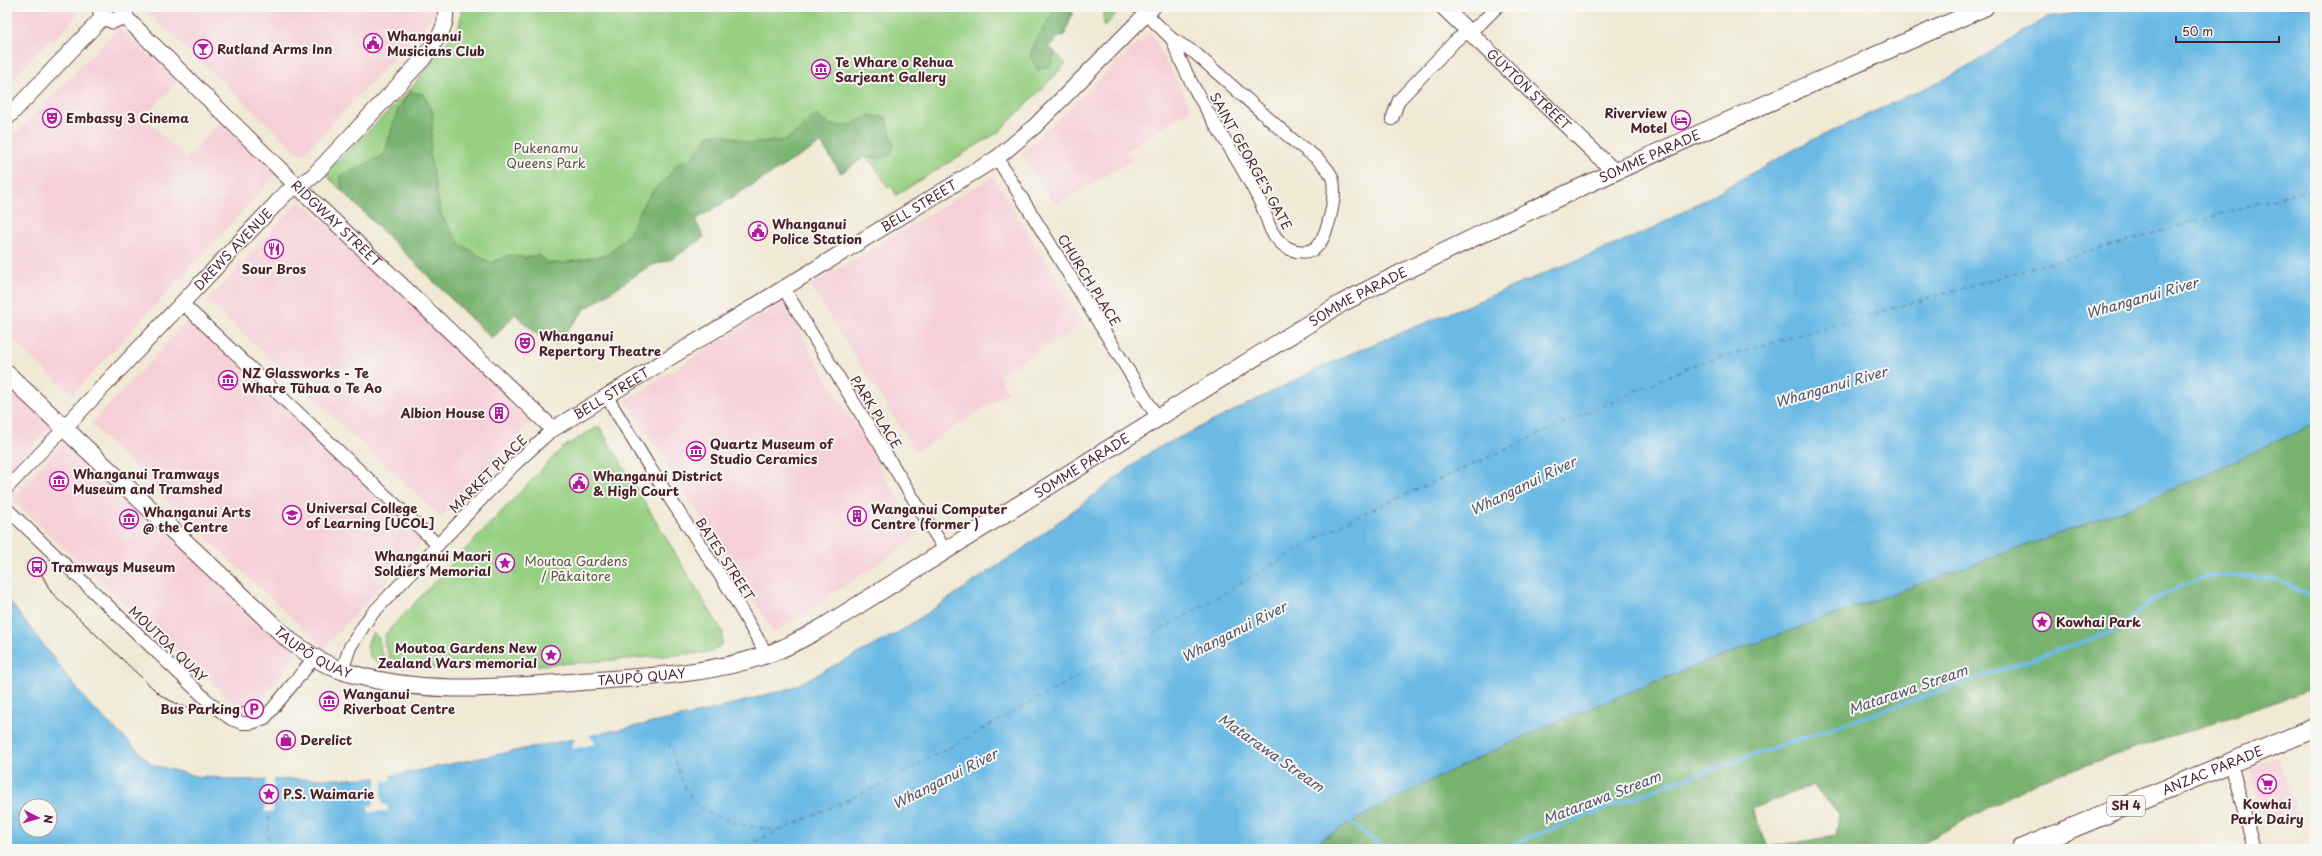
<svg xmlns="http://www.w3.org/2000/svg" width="2322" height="856" font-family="'Playpen Sans',sans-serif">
	<rect width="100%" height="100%" fill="#f6f6f2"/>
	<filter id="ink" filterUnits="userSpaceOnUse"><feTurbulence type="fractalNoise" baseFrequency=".025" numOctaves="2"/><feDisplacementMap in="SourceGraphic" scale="8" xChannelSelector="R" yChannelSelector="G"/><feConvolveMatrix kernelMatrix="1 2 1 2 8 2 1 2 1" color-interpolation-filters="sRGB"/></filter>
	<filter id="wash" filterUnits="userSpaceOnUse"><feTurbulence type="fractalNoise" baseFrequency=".012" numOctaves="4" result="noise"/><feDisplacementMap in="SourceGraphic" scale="16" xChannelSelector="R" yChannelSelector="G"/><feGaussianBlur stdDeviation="0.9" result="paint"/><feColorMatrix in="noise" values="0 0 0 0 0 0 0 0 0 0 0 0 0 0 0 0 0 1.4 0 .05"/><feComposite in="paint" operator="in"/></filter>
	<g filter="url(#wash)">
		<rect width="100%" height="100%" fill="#f0e9d4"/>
		<g fill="#f6cfd8">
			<polygon points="7,7 76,7 76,16 54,39 49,40 7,85"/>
			<polygon points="145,7 440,7 441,8 302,156 145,10"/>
			<polygon points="119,27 177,81 144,118 186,158 220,122 276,175 72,395 7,335 7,143"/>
			<polygon points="1150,32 1192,109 1126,151 1133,160 1055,205 1022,153"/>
			<polygon points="993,176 1083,324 999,375 1008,392 916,452 810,286"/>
			<polygon points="300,200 535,418 442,518 208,301"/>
			<polygon points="782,302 918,532 918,537 774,633 626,400"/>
			<polygon points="188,321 260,383 425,538 324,648 158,492 91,424"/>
			<polygon points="7,381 53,423 7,472"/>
			<polygon points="69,436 297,652 261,701 250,706 236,705 11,499"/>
			<polygon points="2277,757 2298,816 2267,827 2251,772 2256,764"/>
		</g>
		<g fill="#96cf81" stroke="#707756">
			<polygon points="462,7 1074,7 1065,34 1056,39 1050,47 1066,64 1000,131 896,195 892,186 888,187 875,166 865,157 841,173 821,143 695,220 704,237 672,259 649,266 585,309 556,345 546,338 544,341 515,314 492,339 325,174 409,91 459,27"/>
			<polygon points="1103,7 1111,7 1117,13 1104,27"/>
			<path d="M599,426l124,207 -1,11 -11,8c-73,6 -146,13 -220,15 -29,1 -77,6 -102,-10l-5,-15 2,-9 176,-185z"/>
			<path d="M373,632l6,6c0,19 7,16 11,28l-13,-4 -8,-6 -2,-12z"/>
		</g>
		<g fill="#78b26f" stroke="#61684d" fill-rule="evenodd">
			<path d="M1057,7h17l-9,27 -9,5 -6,8 5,6 -4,12 -13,5 -8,-14c6,-18 16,-33 27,-49z"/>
			<polygon points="409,91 423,94 433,112 430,156 441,215 460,244 491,263 509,255 526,258 538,255 549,263 563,263 607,255 628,235 644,203 658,185 668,177 677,164 692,158 709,135 721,134 750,143 787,140 816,114 827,124 841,126 852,124 869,115 886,118 894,146 890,156 881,158 865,157 841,173 821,143 695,220 704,237 672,259 649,266 585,309 556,345 546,338 544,341 515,314 492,339 342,191 340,176 384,155 397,112"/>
			<path d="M2315,424v265l-277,92 -127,68h-606c256,-152 543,-234 819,-340 64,-25 127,-57 191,-85zM1813,785l26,29 -3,22 -68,11 -16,-38z"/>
		</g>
		<path fill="#6abae5" stroke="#5a6c88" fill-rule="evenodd" d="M2116,7h199v417c-64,28 -127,60 -191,85 -276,106 -563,188 -819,340h-1298v-251l81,105 65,62 50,13 1,-2 30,4 148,-2 319,-65 90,-25 105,-54 125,-84 131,-99 193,-95 305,-126 156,-87 145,-67 97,-59zM26,806h24v24h-24z"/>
		<g fill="#f0e9d4">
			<polygon points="588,733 596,744 571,749 576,736"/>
			<polygon points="389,774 391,779 387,782 384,780 381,794 383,805 387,805 388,811 369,812 368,806 373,805 377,776"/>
			<polygon points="266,778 274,779 273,812 265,812"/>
		</g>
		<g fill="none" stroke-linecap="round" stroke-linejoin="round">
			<g stroke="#6abae5" stroke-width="4">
				<polyline points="1347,820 1385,849"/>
				<polyline points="1500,849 1669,784 2112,632 2157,597 2209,575 2273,578 2311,596 2315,601"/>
			</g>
			<g stroke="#55556c" stroke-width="1" stroke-dasharray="5 4" stroke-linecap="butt">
				<path d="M669,743c6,17 11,36 20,52 16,27 63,32 90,35"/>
				<polyline points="268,849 269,812"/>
				<polyline points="738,849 883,784 1128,649 1349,520 1691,366 2315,187"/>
			</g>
		</g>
	</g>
	<g filter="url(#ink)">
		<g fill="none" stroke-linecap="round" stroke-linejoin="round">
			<g stroke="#633d44" stroke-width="14">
				<g id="minor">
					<polyline points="1139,7 1172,39"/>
					<path d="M1172,39l23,14 101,90c12,8 28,19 35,32 8,15 -3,65 -17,74 -7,4 -17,3 -24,0 -8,-3 -15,-12 -19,-19 -4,-9 -6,-19 -11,-28 -27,-56 -67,-104 -88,-163z"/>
					<polyline points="1392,119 1399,100 1456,40 1481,23 1497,7"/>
					<polyline points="997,158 1157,417"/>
					<polyline points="784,289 945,550"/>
					<polyline points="182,303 438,545"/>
					<polyline points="607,397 650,468 729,589 767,655"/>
					<polyline points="7,488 64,428"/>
					<polyline points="7,509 211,704 231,719 242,723 252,723 265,718 314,658"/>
					<polyline points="342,671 350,647 370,616 514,465 553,429"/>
					<polyline points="2231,763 2254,849"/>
				</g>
			</g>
			<g stroke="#633d44" stroke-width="17">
				<g id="tertiary">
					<polyline points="99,7 103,17 113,21 124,16 127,8"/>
					<path id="s1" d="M1443,7l172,165"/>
					<path id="s2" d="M124,16l174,171 255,242 444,-271 38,-32 118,-119"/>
					<polyline points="7,118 103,17"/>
					<path id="s3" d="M64,428l222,-235 26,-16 111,-118 18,-26 4,-11 1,-15"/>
				</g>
			</g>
			<g stroke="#633d44" stroke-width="19">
				<g id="secondary">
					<path id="s4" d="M7,374l283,267c17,12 33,23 53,30 78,26 165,16 246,10 59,-4 123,-7 179,-27 19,-6 35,-16 52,-25l522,-326c210,-108 428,-200 643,-296"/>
				</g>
			</g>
			<g stroke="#633d44" stroke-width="21">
				<g id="primary">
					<path id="s5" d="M2021,849l294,-121"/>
				</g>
			</g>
			<use href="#minor" stroke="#fff" stroke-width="12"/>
			<use href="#tertiary" stroke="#fff" stroke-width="15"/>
			<use href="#secondary" stroke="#fff" stroke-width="17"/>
			<use href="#primary" stroke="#fff" stroke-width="19"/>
			<path stroke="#4a1f2b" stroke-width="1" d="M34,560l17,32 108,102c29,19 62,24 94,10"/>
		</g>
	</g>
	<defs>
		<g id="civic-ring" transform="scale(1)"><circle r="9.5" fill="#f6f6f2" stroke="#b5179e" stroke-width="1.5"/><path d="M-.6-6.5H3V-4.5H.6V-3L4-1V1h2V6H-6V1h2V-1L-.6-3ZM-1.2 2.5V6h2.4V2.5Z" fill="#b5179e"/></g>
		<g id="bar-ring" transform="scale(1)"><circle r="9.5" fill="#f6f6f2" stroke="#b5179e" stroke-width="1.5"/><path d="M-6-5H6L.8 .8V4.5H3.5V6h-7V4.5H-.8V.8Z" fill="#b5179e"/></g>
		<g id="museum-ring" transform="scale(1)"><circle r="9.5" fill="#f6f6f2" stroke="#b5179e" stroke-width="1.5"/><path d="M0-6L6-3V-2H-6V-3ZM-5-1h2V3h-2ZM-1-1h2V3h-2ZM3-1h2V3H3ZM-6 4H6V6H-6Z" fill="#b5179e"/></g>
		<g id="theatre-ring" transform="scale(1)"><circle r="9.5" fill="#f6f6f2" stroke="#b5179e" stroke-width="1.5"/><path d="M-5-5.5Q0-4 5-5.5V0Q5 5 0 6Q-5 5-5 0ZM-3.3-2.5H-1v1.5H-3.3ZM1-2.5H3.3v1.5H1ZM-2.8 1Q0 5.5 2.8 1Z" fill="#b5179e"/></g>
		<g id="hotel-ring" transform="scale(1)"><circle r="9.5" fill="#f6f6f2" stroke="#b5179e" stroke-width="1.5"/><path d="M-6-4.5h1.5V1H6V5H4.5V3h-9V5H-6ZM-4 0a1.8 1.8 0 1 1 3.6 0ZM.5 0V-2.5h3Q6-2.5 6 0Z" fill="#b5179e"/></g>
		<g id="restaurant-ring" transform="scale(1)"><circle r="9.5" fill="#f6f6f2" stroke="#b5179e" stroke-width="1.5"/><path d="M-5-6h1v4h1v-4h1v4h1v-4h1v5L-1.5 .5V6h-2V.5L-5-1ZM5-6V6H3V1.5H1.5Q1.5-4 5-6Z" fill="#b5179e"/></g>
		<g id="building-ring" transform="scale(1)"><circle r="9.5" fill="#f6f6f2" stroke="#b5179e" stroke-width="1.5"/><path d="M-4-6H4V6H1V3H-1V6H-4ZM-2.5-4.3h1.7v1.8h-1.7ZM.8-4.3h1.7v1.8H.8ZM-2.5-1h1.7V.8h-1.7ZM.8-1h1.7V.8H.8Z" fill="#b5179e"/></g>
		<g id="university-ring" transform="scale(1)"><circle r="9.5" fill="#f6f6f2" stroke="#b5179e" stroke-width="1.5"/><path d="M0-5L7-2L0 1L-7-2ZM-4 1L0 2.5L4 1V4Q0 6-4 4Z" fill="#b5179e"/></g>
		<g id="sight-ring" transform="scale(1)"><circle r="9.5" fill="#f6f6f2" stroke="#b5179e" stroke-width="1.5"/><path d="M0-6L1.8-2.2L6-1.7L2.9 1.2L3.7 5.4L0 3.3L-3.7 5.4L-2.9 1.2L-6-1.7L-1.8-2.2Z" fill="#b5179e"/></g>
		<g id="bus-ring" transform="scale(1)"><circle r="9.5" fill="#f6f6f2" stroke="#b5179e" stroke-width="1.5"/><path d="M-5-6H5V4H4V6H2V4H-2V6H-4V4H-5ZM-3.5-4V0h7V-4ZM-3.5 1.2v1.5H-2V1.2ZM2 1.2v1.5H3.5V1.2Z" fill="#b5179e"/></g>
		<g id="parking-ring" transform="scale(1)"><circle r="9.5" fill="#f6f6f2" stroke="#b5179e" stroke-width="1.5"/><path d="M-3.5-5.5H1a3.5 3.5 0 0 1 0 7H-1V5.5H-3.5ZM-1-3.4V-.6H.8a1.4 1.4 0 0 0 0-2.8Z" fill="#b5179e"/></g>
		<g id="shop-ring" transform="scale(1)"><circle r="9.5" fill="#f6f6f2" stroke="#b5179e" stroke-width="1.5"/><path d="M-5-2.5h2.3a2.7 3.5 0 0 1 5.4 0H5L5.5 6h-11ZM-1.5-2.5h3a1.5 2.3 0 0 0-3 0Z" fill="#b5179e"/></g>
		<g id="supermarket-ring" transform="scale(1)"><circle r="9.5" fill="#f6f6f2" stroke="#b5179e" stroke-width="1.5"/><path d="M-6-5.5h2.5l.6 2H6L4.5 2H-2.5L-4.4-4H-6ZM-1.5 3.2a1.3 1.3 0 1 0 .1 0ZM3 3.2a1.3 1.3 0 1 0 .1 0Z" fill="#b5179e"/></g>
	</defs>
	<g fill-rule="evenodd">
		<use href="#civic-ring" x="373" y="43"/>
		<use href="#bar-ring" x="203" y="49"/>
		<use href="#museum-ring" x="821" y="69"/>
		<use href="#theatre-ring" x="52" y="118"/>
		<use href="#hotel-ring" x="1681" y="120"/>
		<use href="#civic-ring" x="758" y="231"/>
		<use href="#restaurant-ring" x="274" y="249"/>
		<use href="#theatre-ring" x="525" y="343"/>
		<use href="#museum-ring" x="228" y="380"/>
		<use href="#building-ring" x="499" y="413"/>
		<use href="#museum-ring" x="696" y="451"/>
		<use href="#museum-ring" x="59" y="481"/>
		<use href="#civic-ring" x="579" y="483"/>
		<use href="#university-ring" x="292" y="515"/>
		<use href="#building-ring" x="857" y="516"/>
		<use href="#museum-ring" x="129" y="519"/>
		<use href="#sight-ring" x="505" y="563"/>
		<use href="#bus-ring" x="37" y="567"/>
		<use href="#sight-ring" x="2042" y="622"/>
		<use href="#sight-ring" x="551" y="655"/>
		<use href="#museum-ring" x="329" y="701"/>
		<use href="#parking-ring" x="254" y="709"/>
		<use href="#shop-ring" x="286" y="740"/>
		<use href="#supermarket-ring" x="2267" y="784"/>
		<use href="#sight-ring" x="269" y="794"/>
	</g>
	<g text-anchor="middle" stroke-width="4" stroke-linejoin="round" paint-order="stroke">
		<rect fill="#f6f6f2" stroke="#7e6067" stroke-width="1" x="2107" y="796" width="38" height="20" rx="3"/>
		<g font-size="12" font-weight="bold" fill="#4a1f2b">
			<text x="2126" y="810">SH 4</text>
		</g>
		<g font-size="13" font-weight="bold" fill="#4a1f2b" stroke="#f6f6f2" text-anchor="start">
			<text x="387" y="41">Whanganui<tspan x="387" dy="15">Musicians Club</tspan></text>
			<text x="217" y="54">Rutland Arms Inn</text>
			<text x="835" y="67">Te Whare o Rehua<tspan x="835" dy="15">Sarjeant Gallery</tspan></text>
			<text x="1667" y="118" text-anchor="end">Riverview<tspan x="1667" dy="15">Motel</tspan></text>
			<text x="66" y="123">Embassy 3 Cinema</text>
			<text x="772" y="229">Whanganui<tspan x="772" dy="15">Police Station</tspan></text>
			<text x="274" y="274" text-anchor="middle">Sour Bros</text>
			<text x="539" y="341">Whanganui<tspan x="539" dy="15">Repertory Theatre</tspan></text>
			<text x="242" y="378">NZ Glassworks - Te<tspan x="242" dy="15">Whare Tūhua o Te Ao</tspan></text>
			<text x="485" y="418" text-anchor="end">Albion House</text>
			<text x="710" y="449">Quartz Museum of<tspan x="710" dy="15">Studio Ceramics</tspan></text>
			<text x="73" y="479">Whanganui Tramways<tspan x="73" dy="15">Museum and Tramshed</tspan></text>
			<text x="593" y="481">Whanganui District<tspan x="593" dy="15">&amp; High Court</tspan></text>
			<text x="306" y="513">Universal College<tspan x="306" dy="15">of Learning [UCOL]</tspan></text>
			<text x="871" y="514">Wanganui Computer<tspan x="871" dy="15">Centre (former )</tspan></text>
			<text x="143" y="517">Whanganui Arts<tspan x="143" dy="15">@ the Centre</tspan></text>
			<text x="491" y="561" text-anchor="end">Whanganui Maori<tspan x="491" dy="15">Soldiers Memorial</tspan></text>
			<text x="51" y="572">Tramways Museum</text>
			<text x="2056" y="627">Kowhai Park</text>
			<text x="537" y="653" text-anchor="end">Moutoa Gardens New<tspan x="537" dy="15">Zealand Wars memorial</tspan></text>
			<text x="343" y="699">Wanganui<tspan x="343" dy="15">Riverboat Centre</tspan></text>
			<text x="240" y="714" text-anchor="end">Bus Parking</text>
			<text x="300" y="745">Derelict</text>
			<text x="283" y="799">P.S. Waimarie</text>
			<text x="2267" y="809" text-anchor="middle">Kowhai<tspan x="2267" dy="15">Park Dairy</tspan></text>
		</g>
		<g font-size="13" fill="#4a1f2b" stroke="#f6f6f2">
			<text dy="5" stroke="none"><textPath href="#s1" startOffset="119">GUYTON STREET</textPath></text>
			<text dy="5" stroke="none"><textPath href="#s4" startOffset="1894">SOMME PARADE</textPath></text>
			<text transform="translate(1251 161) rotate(61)" y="5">SAINT GEORGE'S GATE</text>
			<text dy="5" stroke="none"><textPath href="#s2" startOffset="1024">BELL STREET</textPath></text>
			<text dy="5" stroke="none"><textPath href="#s2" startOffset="297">RIDGWAY STREET</textPath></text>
			<text dy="5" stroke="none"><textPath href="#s3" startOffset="246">DREWS AVENUE</textPath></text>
			<text transform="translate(1089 280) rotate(58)" y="5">CHURCH PLACE</text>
			<text dy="5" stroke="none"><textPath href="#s4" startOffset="1570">SOMME PARADE</textPath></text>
			<text dy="5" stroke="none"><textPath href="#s2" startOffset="664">BELL STREET</textPath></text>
			<text transform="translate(876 412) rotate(58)" y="5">PARK PLACE</text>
			<text dy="5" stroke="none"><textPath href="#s4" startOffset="1246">SOMME PARADE</textPath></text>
			<text transform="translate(488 474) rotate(-45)" y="5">MARKET PLACE</text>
			<text transform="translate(725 559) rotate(57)" y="5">BATES STREET</text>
			<text transform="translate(168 644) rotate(44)" y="5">MOUTOA QUAY</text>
			<text dy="5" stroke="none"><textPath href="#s4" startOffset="415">TAUPŌ QUAY</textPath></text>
			<text dy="5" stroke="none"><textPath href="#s4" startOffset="751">TAUPŌ QUAY</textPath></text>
			<text dy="5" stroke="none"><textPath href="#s5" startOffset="207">ANZAC PARADE</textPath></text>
		</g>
		<g font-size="13" fill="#615445" stroke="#f6f6f2">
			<text x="546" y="153">Pukenamu<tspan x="546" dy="15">Queens Park</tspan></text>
			<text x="576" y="566">Moutoa Gardens<tspan x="576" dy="15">/ Pākaitore</tspan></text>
		</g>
		<g font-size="14" font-style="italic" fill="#55556c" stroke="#f6f6f2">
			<text transform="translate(2142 298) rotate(-16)" y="5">Whanganui River</text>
			<text transform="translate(1831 387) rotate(-16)" y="5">Whanganui River</text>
			<text transform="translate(1523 486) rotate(-26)" y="5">Whanganui River</text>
			<text transform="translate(1234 632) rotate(-27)" y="5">Whanganui River</text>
			<text transform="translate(1908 690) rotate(-19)" y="5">Matarawa Stream</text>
			<text transform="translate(1271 753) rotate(35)" y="5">Matarawa Stream</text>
			<text transform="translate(945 779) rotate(-27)" y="5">Whanganui River</text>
			<text transform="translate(1602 798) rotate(-21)" y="5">Matarawa Stream</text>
		</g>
	</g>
	<rect width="2322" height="856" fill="none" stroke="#f6f6f2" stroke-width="24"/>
	<g transform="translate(38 818) rotate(96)"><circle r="19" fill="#f6f6f2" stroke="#b1a0a2"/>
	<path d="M0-3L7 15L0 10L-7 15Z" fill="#b5179e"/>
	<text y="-6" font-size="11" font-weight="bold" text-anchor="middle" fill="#4a1f2b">N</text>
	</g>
	<path d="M2176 36v6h103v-6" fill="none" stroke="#4a1f2b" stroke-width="2"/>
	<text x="2182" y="36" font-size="12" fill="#4a1f2b" stroke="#f6f6f2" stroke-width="3" paint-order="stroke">50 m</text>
</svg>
